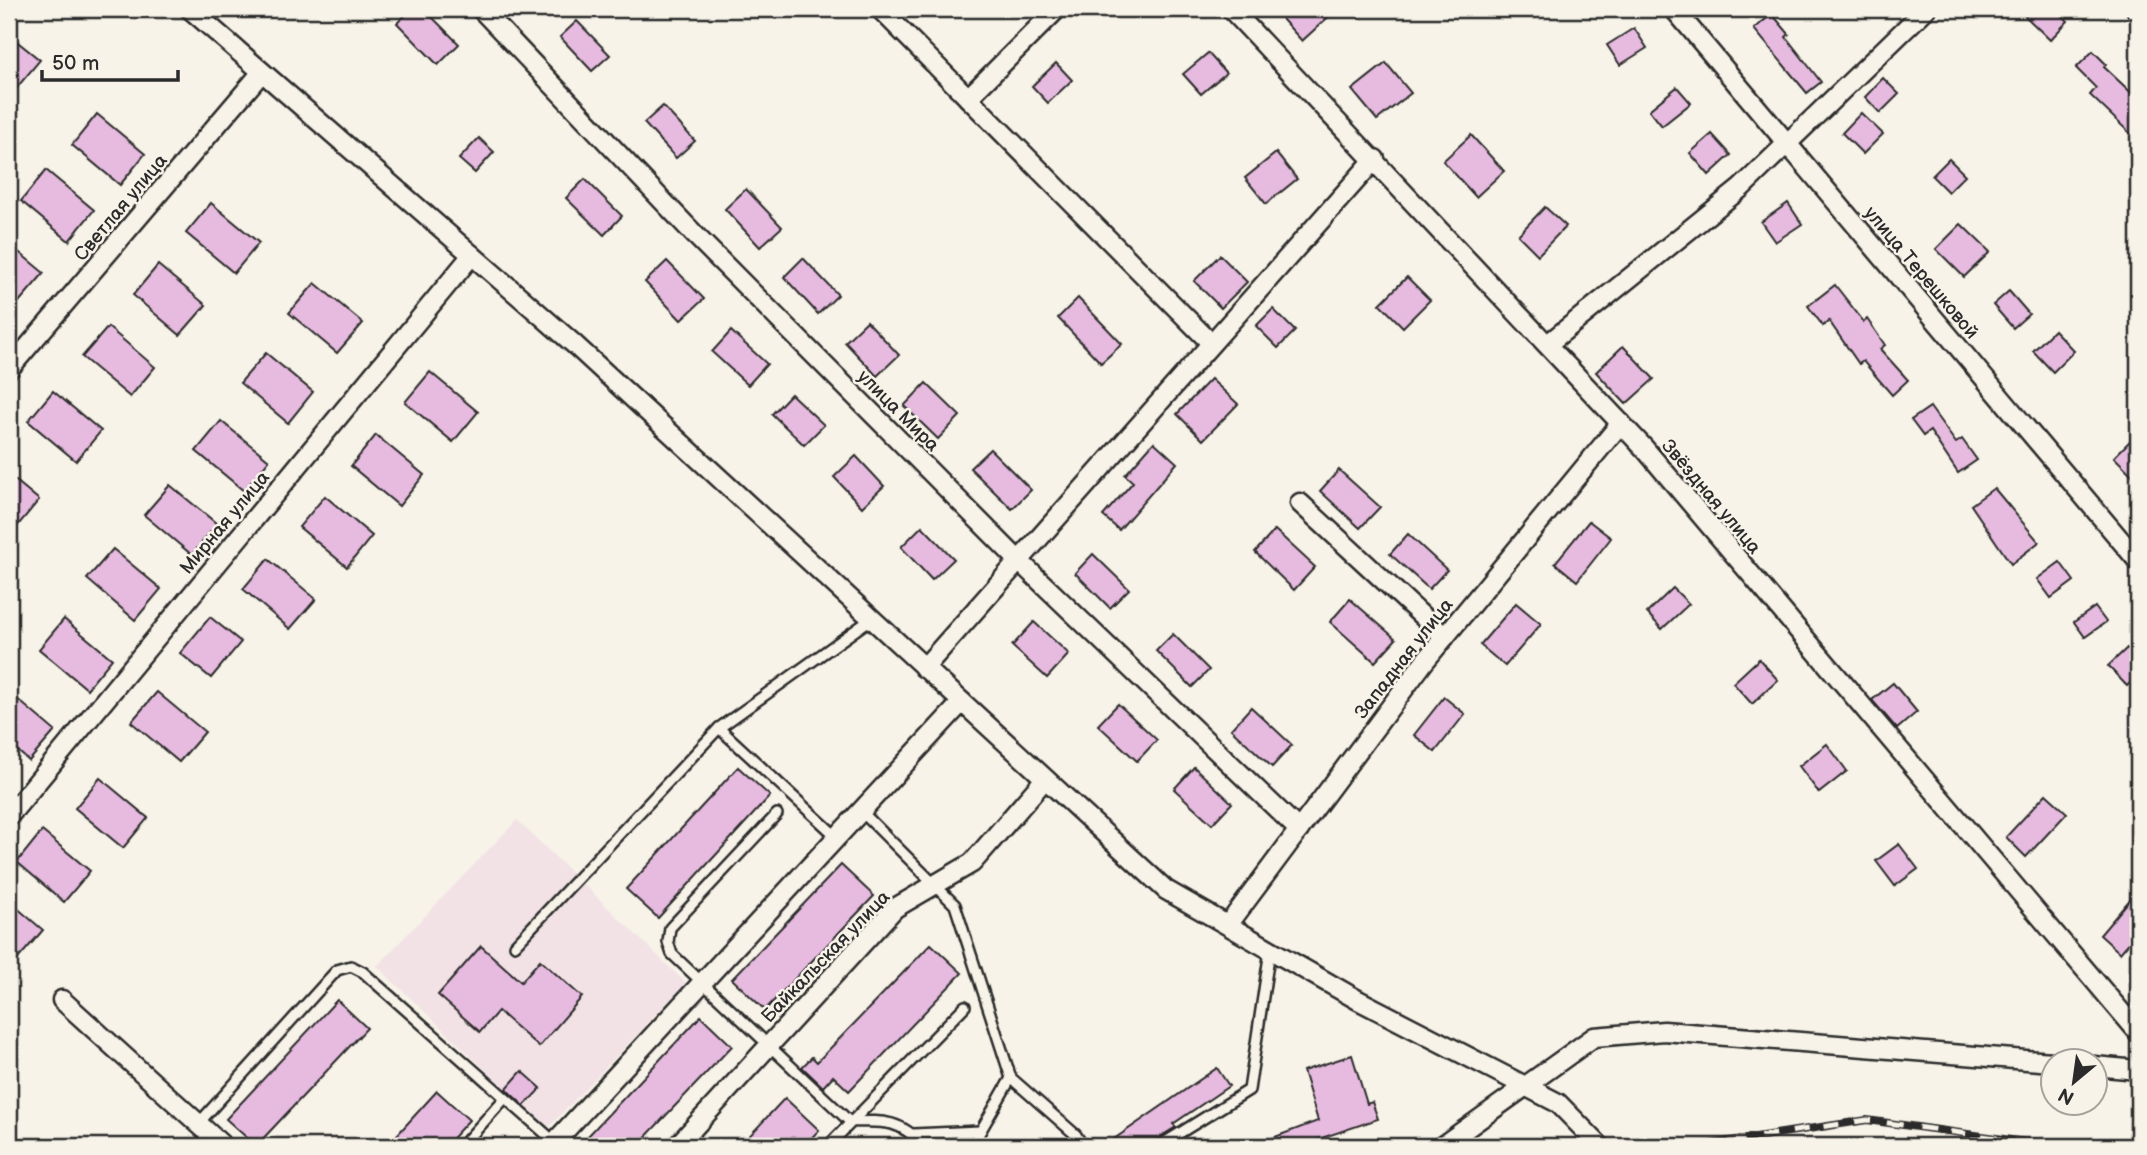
<svg xmlns="http://www.w3.org/2000/svg" width="2147" height="1155" font-family="'Balsamiq Sans',sans-serif">
	<rect width="100%" height="100%" fill="#f7f3e8"/>
	<filter id="ink" filterUnits="userSpaceOnUse"><feTurbulence type="fractalNoise" baseFrequency=".0143" numOctaves="2"/><feDisplacementMap in="SourceGraphic" scale="14" xChannelSelector="R" yChannelSelector="G"/><feConvolveMatrix kernelMatrix="1 2 1 2 8 2 1 2 1" color-interpolation-filters="sRGB"/></filter>
	<g filter="url(#ink)">
		<polygon fill="#f2e2e6" points="517,820 686,983 547,1129 377,966"/>
		<g fill="#e7bbe0" stroke="#2b2b2b" stroke-width="2">
			<polygon points="412,9 424,9 459,44 438,65 397,23"/>
			<polygon points="1273,9 1337,9 1302,41"/>
			<polygon points="2018,9 2056,9 2068,21 2050,40"/>
			<polygon points="1772,14 1789,34 1786,37 1821,82 1807,93 1754,29"/>
			<polygon points="577,21 610,55 592,71 560,37"/>
			<polygon points="1634,28 1647,48 1620,65 1607,45"/>
			<polygon points="9,35 40,60 9,97"/>
			<polygon points="2093,51 2106,64 2104,67 2138,99 2138,141 2090,95 2096,88 2076,68"/>
			<polygon points="1208,53 1226,73 1201,94 1183,74"/>
			<polygon points="1056,63 1072,80 1048,103 1032,86"/>
			<polygon points="1386,63 1411,93 1377,120 1352,90"/>
			<polygon points="1883,78 1899,94 1880,113 1865,97"/>
			<polygon points="1677,87 1691,103 1662,126 1649,110"/>
			<polygon points="663,106 695,141 676,158 644,123"/>
			<polygon points="1861,113 1883,134 1863,154 1842,133"/>
			<polygon points="97,114 145,154 120,185 72,145"/>
			<polygon points="1712,134 1731,155 1709,175 1690,153"/>
			<polygon points="1471,135 1504,171 1476,197 1443,161"/>
			<polygon points="479,138 494,152 475,173 459,159"/>
			<polygon points="1276,153 1297,179 1266,204 1245,178"/>
			<polygon points="1949,159 1965,175 1948,192 1932,176"/>
			<polygon points="46,170 94,210 69,241 21,201"/>
			<polygon points="585,179 622,216 604,235 566,198"/>
			<polygon points="746,189 782,227 760,247 725,209"/>
			<polygon points="211,203 259,243 234,273 186,233"/>
			<polygon points="1788,203 1802,224 1775,242 1761,222"/>
			<polygon points="1545,207 1566,226 1538,255 1518,235"/>
			<polygon points="1961,224 1990,252 1964,277 1936,249"/>
			<polygon points="9,244 44,273 18,303 9,295"/>
			<polygon points="1220,255 1247,282 1221,308 1194,281"/>
			<polygon points="803,258 838,295 818,314 784,277"/>
			<polygon points="667,261 704,299 681,320 645,282"/>
			<polygon points="158,265 206,305 180,335 133,295"/>
			<polygon points="1407,277 1430,300 1403,327 1380,304"/>
			<polygon points="315,283 363,323 337,353 289,313"/>
			<polygon points="1835,285 1864,322 1867,319 1885,345 1880,349 1908,380 1892,395 1863,361 1859,364 1829,321 1823,326 1808,306"/>
			<polygon points="2009,291 2029,314 2013,328 1993,305"/>
			<polygon points="1078,298 1122,344 1101,363 1058,318"/>
			<polygon points="1273,309 1295,331 1278,348 1256,326"/>
			<polygon points="867,321 899,355 877,376 845,342"/>
			<polygon points="108,327 155,367 130,397 82,357"/>
			<polygon points="2054,330 2074,351 2053,372 2033,351"/>
			<polygon points="731,331 767,364 748,385 712,352"/>
			<polygon points="1623,346 1654,379 1626,404 1596,372"/>
			<polygon points="266,353 313,392 288,423 240,383"/>
			<polygon points="430,372 478,412 453,442 405,402"/>
			<polygon points="1211,379 1238,404 1203,440 1177,414"/>
			<polygon points="926,383 960,416 938,439 904,406"/>
			<polygon points="53,391 101,431 76,461 28,421"/>
			<polygon points="791,394 824,425 804,445 772,414"/>
			<polygon points="1930,407 1956,443 1962,439 1977,460 1958,473 1930,431 1923,436 1911,420"/>
			<polygon points="221,421 269,460 244,491 196,451"/>
			<polygon points="376,435 424,475 399,506 351,466"/>
			<polygon points="2131,440 2138,447 2138,481 2114,457"/>
			<polygon points="1154,442 1177,463 1119,530 1103,516 1133,482 1125,475"/>
			<polygon points="990,449 1031,490 1012,509 970,468"/>
			<polygon points="856,456 884,486 862,507 834,477"/>
			<polygon points="1339,470 1380,507 1360,528 1320,491"/>
			<polygon points="9,475 39,500 9,536"/>
			<polygon points="170,485 217,524 192,555 144,515"/>
			<polygon points="1994,488 2039,542 2011,564 1971,505"/>
			<polygon points="325,496 372,536 347,567 299,527"/>
			<polygon points="1589,521 1611,538 1577,581 1555,563"/>
			<polygon points="922,526 954,559 932,580 901,547"/>
			<polygon points="1275,530 1315,567 1294,590 1255,552"/>
			<polygon points="1408,534 1447,570 1429,589 1390,554"/>
			<polygon points="113,549 161,589 135,620 87,579"/>
			<polygon points="1093,554 1129,589 1110,608 1075,573"/>
			<polygon points="268,559 316,599 290,629 243,589"/>
			<polygon points="2060,562 2074,581 2051,598 2037,579"/>
			<polygon points="1673,588 1689,604 1662,629 1647,613"/>
			<polygon points="1350,599 1396,639 1375,662 1330,622"/>
			<polygon points="1516,603 1541,624 1505,666 1480,645"/>
			<polygon points="2095,607 2106,622 2085,637 2074,622"/>
			<polygon points="210,617 241,642 211,678 180,653"/>
			<polygon points="64,619 112,659 87,689 39,649"/>
			<polygon points="1034,622 1069,654 1047,678 1012,646"/>
			<polygon points="1173,634 1209,670 1192,687 1156,651"/>
			<polygon points="2127,648 2138,660 2138,675 2127,686 2108,666"/>
			<polygon points="1759,659 1778,680 1752,704 1733,683"/>
			<polygon points="1893,683 1917,712 1897,729 1872,700"/>
			<polygon points="9,692 55,731 29,761 9,743"/>
			<polygon points="157,692 205,732 179,762 131,722"/>
			<polygon points="1444,697 1465,714 1435,752 1414,735"/>
			<polygon points="1118,704 1157,740 1137,761 1098,725"/>
			<polygon points="1251,707 1292,745 1272,767 1231,729"/>
			<polygon points="1827,744 1847,771 1819,793 1799,766"/>
			<polygon points="738,767 770,796 658,918 626,889"/>
			<polygon points="1194,767 1232,803 1212,824 1174,789"/>
			<polygon points="100,778 148,818 123,848 75,808"/>
			<polygon points="2046,794 2067,813 2026,857 2006,837"/>
			<polygon points="42,831 90,871 64,902 17,862"/>
			<polygon points="1899,844 1918,869 1895,886 1876,861"/>
			<polygon points="841,865 874,896 765,1010 732,979"/>
			<polygon points="2138,890 2138,932 2120,953 2100,935"/>
			<polygon points="9,901 43,930 17,960 9,953"/>
			<polygon points="931,944 962,973 849,1091 833,1076 823,1087 802,1067 812,1057 817,1062"/>
			<polygon points="481,946 521,982 540,960 582,997 539,1047 498,1011 480,1032 438,995"/>
			<polygon points="337,1000 367,1028 256,1146 226,1119"/>
			<polygon points="701,1016 732,1046 637,1146 599,1146 588,1136"/>
			<polygon points="1352,1055 1367,1104 1372,1102 1378,1119 1298,1146 1251,1146 1318,1121 1303,1071"/>
			<polygon points="1217,1068 1229,1086 1173,1124 1176,1127 1155,1140 1152,1146 1104,1146"/>
			<polygon points="522,1071 541,1088 524,1106 506,1089"/>
			<polygon points="437,1091 469,1120 445,1146 387,1146"/>
			<polygon points="785,1098 819,1130 804,1146 740,1146"/>
		</g>
		<g fill="none" stroke-linecap="round" stroke-linejoin="round">
			<g stroke="#2b2b2b" stroke-width="14">
				<g id="service">
					<polyline points="719,728 837,837"/>
					<polyline points="861,811 955,905 1011,1078 1076,1135 1083,1146"/>
					<path d="M777,814l-107,114 -2,14 4,12 178,168c32,-1 51,-3 73,24"/>
					<polyline points="515,945 719,728 871,619"/>
					<polyline points="198,1124 337,970 351,966 363,972 556,1143"/>
					<polyline points="913,1134 980,1131"/>
					<polyline points="462,1146 505,1098"/>
					<polyline points="828,1146 965,1006"/>
					<polyline points="972,1146 1011,1078"/>
					<polyline points="1159,1146 1249,1090 1270,950"/>
				</g>
			</g>
			<g stroke="#2b2b2b" stroke-width="23">
				<g id="minor">
					<polyline points="190,9 575,345 1166,890 1358,1000 1558,1103 1600,1146"/>
					<polyline points="481,9 696,236 1018,560 1299,830"/>
					<polyline points="880,9 1211,343"/>
					<polyline points="1231,9 1645,449 2138,1032"/>
					<polyline points="1674,9 2138,561"/>
					<polyline points="2136,9 2138,11"/>
					<polyline points="968,98 1057,9"/>
					<polyline points="1549,343 1741,188 1926,9"/>
					<polyline points="9,369 262,72"/>
					<polyline points="1300,503 1445,637"/>
					<polyline points="924,668 1375,159"/>
					<polyline points="9,816 472,255"/>
					<polyline points="1228,925 1424,662 1621,423"/>
					<polyline points="62,1000 223,1146"/>
					<polyline points="2094,1066 2138,1070"/>
					<polyline points="551,1146 962,702"/>
					<polyline points="677,1146 895,908 972,863 1045,779"/>
					<polyline points="1442,1146 1594,1037 1664,1031 2052,1062"/>
				</g>
			</g>
			<use href="#service" stroke="#f7f3e8" stroke-width="9"/>
			<use href="#minor" stroke="#f7f3e8" stroke-width="18"/>
			<g stroke="#2b2b2b" stroke-width="8">
				<polyline id="rail" points="1697,1146 1867,1120 2054,1146"/>
			</g>
			<use href="#rail" stroke="#f7f3e8" stroke-width="5" stroke-dasharray="16" stroke-linecap="butt"/>
		</g>
	</g>
	<g text-anchor="middle" stroke-width="5" stroke-linejoin="round" paint-order="stroke">
		<g font-size="19" fill="#2b2b2b" stroke="#f7f3e8">
			<text transform="translate(120 207) rotate(-50)" y="7">Светлая улица</text>
			<text transform="translate(1922 272) rotate(50)" y="7">улица Терешковой</text>
			<text transform="translate(899 410) rotate(45)" y="7">улица Мира</text>
			<text transform="translate(1712 496) rotate(50)" y="7">Звёздная улица</text>
			<text transform="translate(224 522) rotate(-50)" y="7">Мирная улица</text>
			<text transform="translate(1403 658) rotate(-52)" y="7">Западная улица</text>
			<text transform="translate(825 956) rotate(-46)" y="7">Байкальская улица</text>
		</g>
	</g>
	<rect width="2147" height="1155" fill="none" stroke="#f7f3e8" stroke-width="35"/>
	<rect x="18" y="18" width="2112" height="1120" fill="none" stroke="#2b2b2b" stroke-width="2.5" filter="url(#ink)"/>
	<g transform="translate(2074 1082) rotate(209)"><circle r="33" fill="#f7f3e8" stroke="#a5a39c" stroke-width="2"/>
	<path d="M0-5L12 26L0 18L-12 26Z" fill="#2b2b2b"/>
	<text y="-10" font-size="19" font-weight="bold" text-anchor="middle" fill="#2b2b2b">N</text>
	</g>
	<path d="M42 70v10h136v-10" fill="none" stroke="#2b2b2b" stroke-width="3.5"/>
	<text x="52" y="70" font-size="21" fill="#2b2b2b" stroke="#f7f3e8" stroke-width="5" paint-order="stroke">50 m</text>
</svg>
